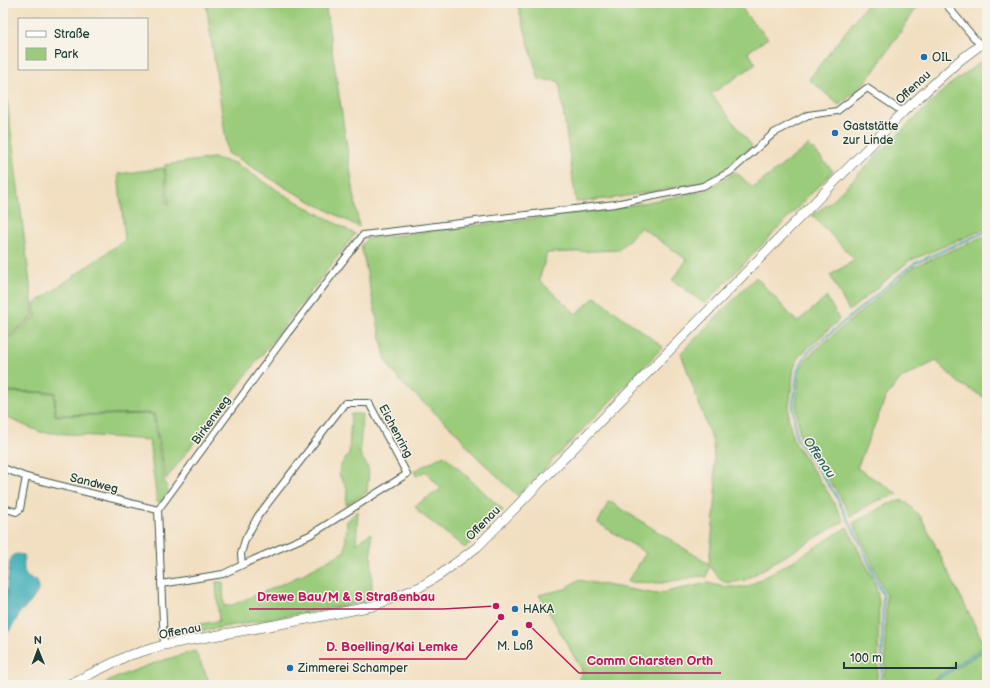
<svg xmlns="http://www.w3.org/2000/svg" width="990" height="688" font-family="'Balsamiq Sans',sans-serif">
	<rect width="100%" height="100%" fill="#f7f3e8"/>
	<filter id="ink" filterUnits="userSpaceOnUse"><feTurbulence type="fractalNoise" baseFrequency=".025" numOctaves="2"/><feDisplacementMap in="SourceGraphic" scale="8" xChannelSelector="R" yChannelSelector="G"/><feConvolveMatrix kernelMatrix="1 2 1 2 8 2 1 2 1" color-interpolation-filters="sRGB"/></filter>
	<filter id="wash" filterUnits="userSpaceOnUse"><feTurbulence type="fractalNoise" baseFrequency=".012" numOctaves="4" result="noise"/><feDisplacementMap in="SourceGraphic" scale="16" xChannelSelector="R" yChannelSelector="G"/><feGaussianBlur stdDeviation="0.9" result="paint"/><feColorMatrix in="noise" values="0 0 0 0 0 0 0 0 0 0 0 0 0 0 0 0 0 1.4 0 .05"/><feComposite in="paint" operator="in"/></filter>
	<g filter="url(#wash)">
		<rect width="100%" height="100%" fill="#f2dfc1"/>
		<g fill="#9bcc7c" stroke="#5d8458">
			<polygon points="206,3 325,3 359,227 286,188 236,157 228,154"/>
			<polygon points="517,3 738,3 750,19 768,38 748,52 756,64 711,94 752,146 727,169 701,183 615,198 576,202 559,81 539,80"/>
			<polygon points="868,3 920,3 873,72 859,89 839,105 809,79"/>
			<polygon points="982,61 985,65 987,64 987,228 909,261 849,311 830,275 855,260 812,215 830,203 890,142 948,86"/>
			<polygon points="3,68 34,316 3,341"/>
			<polygon points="809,145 833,171 705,304 672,280 687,260 641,227 619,250 547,253 539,280 576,314 595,297 663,347 518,496 472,452 457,433 401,382 386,362 361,245 367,239 616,208 705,191 736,172 753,188"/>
			<polygon points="213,158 235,163 283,194 355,234 166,479 154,413 56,415 55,392 3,391 3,343 36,317 34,304 125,240 118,174 164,168 167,203 169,204 165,165"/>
			<polygon points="987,235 987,399 959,383 936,361 900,379 886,397 857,468 898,494 876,501 851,516 837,492 800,438 796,404 800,369 811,354 913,267"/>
			<path d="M756,277l41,45 30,-25 12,23 -40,36 -5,12 -6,48 5,24 36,54 15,27 -99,59c-24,5 -22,4 -36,-15l-2,12 -7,-1 -39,7 -34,-1 19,-29 -48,-30 11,-22 100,63 7,-69 -3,-52 -32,-90z"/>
			<polygon points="3,392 54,393 55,416 153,414 164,480 168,492 160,504 157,502 149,440 40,432 3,416"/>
			<path d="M351,414h11l-2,39c1,6 6,9 8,15 2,7 -1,17 -1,24l-21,13 1,-17 -7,-11 -1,-4 2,-8 8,-11z"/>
			<polygon points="444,455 503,510 465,548 420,513 415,506 441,489 426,471 416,476 414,471"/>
			<polygon points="904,500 921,517 985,646 924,685 883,685 885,669 886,595 863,543 853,523 890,503"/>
			<path d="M358,511l-2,33 15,-11 1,66 -23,6 -154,27 -1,-7 25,-4 -3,-39h7l1,24c10,0 20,-6 29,-10 32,-12 63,-28 92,-45l2,-30z"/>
			<polygon points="847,527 875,583 879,601 878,668 876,685 577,685 582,670 539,595 565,589 578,580 656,594 708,583 724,587 747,587 798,558"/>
			<polygon points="985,650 987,652 987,685 929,685"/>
			<path d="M195,651l16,34h-110c29,-15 62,-25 94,-34z"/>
		</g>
		<path fill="#3fafba" stroke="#2f7677" d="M17,554l7,1c0,13 -3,24 13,25l1,11 -8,12 -10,9 -5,10 -10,15 -2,-1v-27l2,-7 5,-41 3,-6z"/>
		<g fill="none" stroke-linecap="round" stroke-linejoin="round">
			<g stroke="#3fafba" stroke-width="2">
				<polyline points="880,685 882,668 883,595 860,543 835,494 796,438 793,404 798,369 808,352 913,264 987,231"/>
				<polyline points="927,685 987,647"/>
			</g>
		</g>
	</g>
	<g filter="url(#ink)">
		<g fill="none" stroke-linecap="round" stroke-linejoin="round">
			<g stroke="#3f5549" stroke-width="8">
				<g id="minor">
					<polyline points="945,3 980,45"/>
					<polyline points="3,468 26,477 158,510"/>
					<polyline points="4,508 16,512 20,509 26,477"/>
					<polyline points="161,584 223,574 253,560 310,535 407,474 369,403 345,403 258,516 245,540 241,554 242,565"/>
					<polyline points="164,645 158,510 287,334 363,235 615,204 703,186 730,172 774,133 808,115 837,111 867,88 903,112"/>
				</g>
			</g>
			<g stroke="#3f5549" stroke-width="10">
				<polyline id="secondary" points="68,685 127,656 164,645 313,618 373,606 420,587 441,574 477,547 903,112 959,61 987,40"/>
			</g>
			<use href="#minor" stroke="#fff" stroke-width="6"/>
			<use href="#secondary" stroke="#fff" stroke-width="9"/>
		</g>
	</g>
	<g fill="#1f6fb2" stroke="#f7f3e8" stroke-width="1.5">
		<circle cx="924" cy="57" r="4"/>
		<circle cx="835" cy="133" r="4"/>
		<circle cx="515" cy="609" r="4"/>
		<circle cx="515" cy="633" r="4"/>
		<circle cx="290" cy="668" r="4"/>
	</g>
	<g text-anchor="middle" stroke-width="3" stroke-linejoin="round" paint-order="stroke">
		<g font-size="12" fill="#1f3d34" stroke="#f7f3e8" text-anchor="start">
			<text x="932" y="61">OIL</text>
			<text x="843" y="130">Gaststätte<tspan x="843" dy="14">zur Linde</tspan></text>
			<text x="523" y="613">HAKA</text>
			<text x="515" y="650" text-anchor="middle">M. Loß</text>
			<text x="298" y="672">Zimmerei Schamper</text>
		</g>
		<g font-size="12" fill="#1f3d34" stroke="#f7f3e8">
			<text transform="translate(913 87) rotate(-43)" y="4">Offenau</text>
			<text transform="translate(211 420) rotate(-54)" y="4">Birkenweg</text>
			<text transform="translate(396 431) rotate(62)" y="4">Eichenring</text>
			<text transform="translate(94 483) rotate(14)" y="4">Sandweg</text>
			<text transform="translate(483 523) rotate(-45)" y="4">Offenau</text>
			<text transform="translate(180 631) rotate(-11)" y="4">Offenau</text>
		</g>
		<g font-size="13" font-style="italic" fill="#295f5c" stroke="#f7f3e8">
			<text transform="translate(820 457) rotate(56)" y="5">Offenau</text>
		</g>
	</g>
	<path fill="none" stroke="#c2185b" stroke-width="1.5" d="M496 606L443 609H249M501 617L466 659H319M529 625L579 673H721"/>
	<g fill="#c2185b" stroke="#f7f3e8" stroke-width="1.5">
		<circle cx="496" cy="606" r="4"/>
		<circle cx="501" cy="617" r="4"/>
		<circle cx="529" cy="625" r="4"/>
	</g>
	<g font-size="13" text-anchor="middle" font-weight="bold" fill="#c2185b" stroke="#f7f3e8" stroke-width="3" stroke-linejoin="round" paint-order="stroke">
		<text x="346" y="601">Drewe Bau/M &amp; S Straßenbau</text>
		<text x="392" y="651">D. Boelling/Kai Lemke</text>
		<text x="650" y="665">Comm Charsten Orth</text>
	</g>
	<rect width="990" height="688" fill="none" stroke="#f7f3e8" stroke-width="16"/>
	<rect x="18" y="18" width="130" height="52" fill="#f7f3e8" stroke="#a1aaa0"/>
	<rect x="26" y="31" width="20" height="6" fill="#ffffff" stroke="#a1aaa0"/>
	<text x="54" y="38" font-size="12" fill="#1f3d34">Straße</text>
	<rect x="26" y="48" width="20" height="12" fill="#9bcc7c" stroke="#a1aaa0"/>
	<text x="54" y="58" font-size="12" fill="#1f3d34">Park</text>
	<g transform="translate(38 650) rotate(359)" stroke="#f7f3e8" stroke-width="3" paint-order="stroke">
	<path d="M0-3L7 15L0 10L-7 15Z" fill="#1f3d34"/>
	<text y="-6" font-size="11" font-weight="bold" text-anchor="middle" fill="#1f3d34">N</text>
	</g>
	<path d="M844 662v6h112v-6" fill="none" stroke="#1f3d34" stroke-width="2"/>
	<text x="850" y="662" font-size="12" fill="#1f3d34" stroke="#f7f3e8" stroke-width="3" paint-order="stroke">100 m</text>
</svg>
